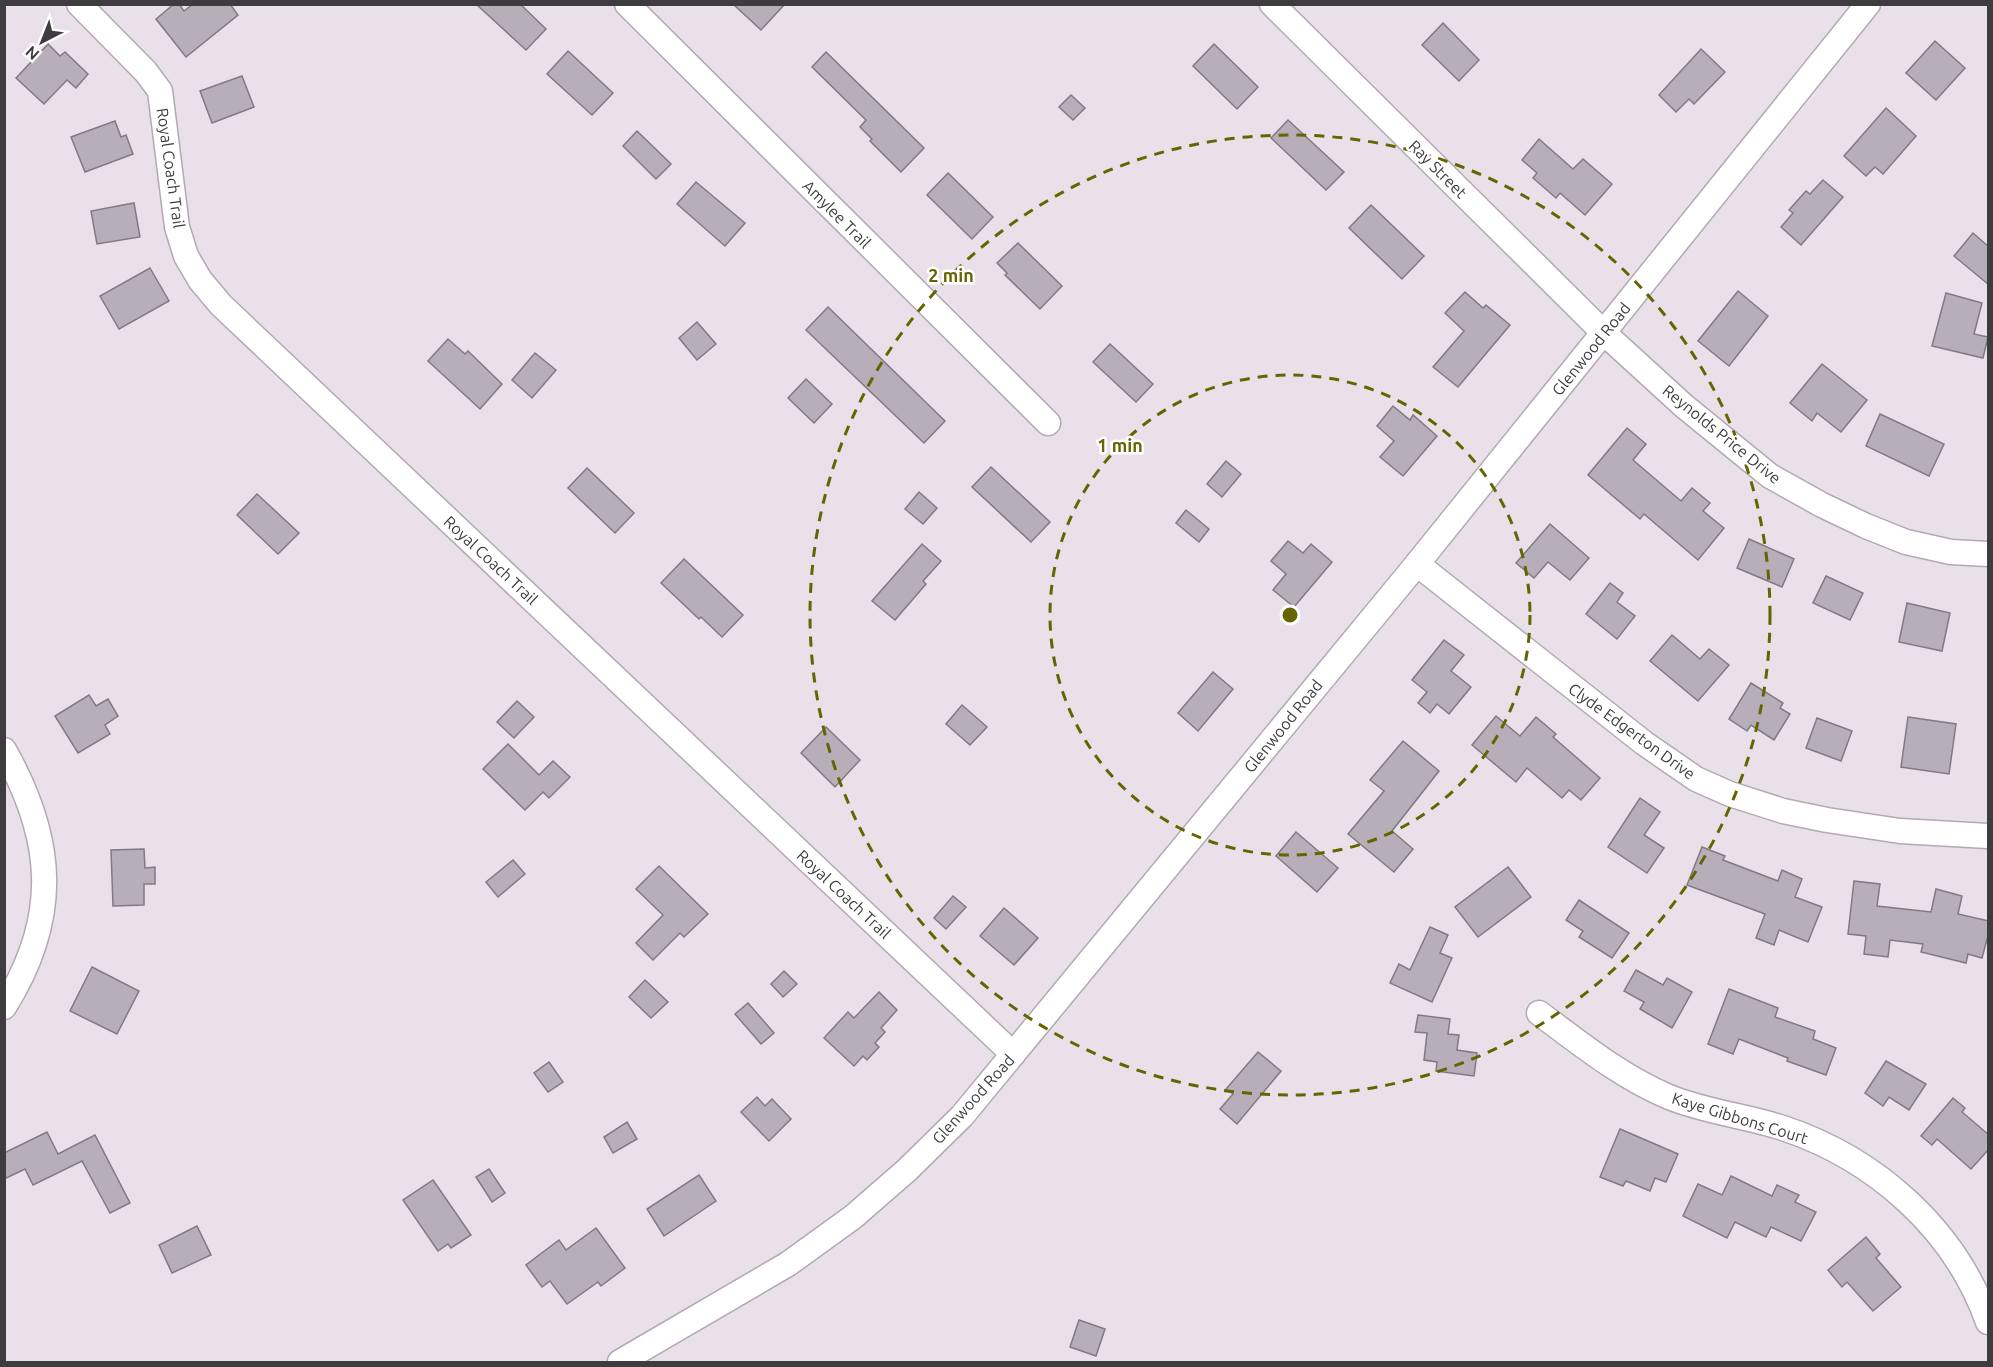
<svg xmlns="http://www.w3.org/2000/svg" width="1993" height="1367" font-family="Ubuntu,sans-serif">
	<rect width="100%" height="100%" fill="#e9e0ea"/>
	<g fill="#b6aeb8" stroke="#827a83" stroke-width="1.5">
		<polygon points="174,4 179,4 184,11 193,4 230,4 238,15 186,57 156,19"/>
		<polygon points="476,4 520,4 546,29 526,50"/>
		<polygon points="733,4 785,4 761,30"/>
		<polygon points="1443,23 1479,60 1459,81 1422,45"/>
		<polygon points="1935,41 1965,68 1936,100 1906,73"/>
		<polygon points="48,44 60,56 65,52 88,74 76,88 67,80 44,104 16,78"/>
		<polygon points="1214,44 1258,87 1237,109 1193,66"/>
		<polygon points="1701,49 1725,72 1694,104 1689,99 1676,112 1659,95"/>
		<polygon points="568,51 613,93 592,115 547,74"/>
		<polygon points="826,52 924,148 901,172 870,141 872,139 860,127 866,120 812,67"/>
		<polygon points="242,76 254,107 212,123 200,91"/>
		<polygon points="1071,95 1085,108 1073,120 1059,107"/>
		<polygon points="1886,108 1916,136 1883,174 1875,167 1866,176 1844,156"/>
		<polygon points="1288,120 1344,172 1326,190 1271,138"/>
		<polygon points="115,121 121,137 126,135 133,154 85,172 71,137"/>
		<polygon points="637,131 671,164 656,179 623,146"/>
		<polygon points="1539,139 1573,169 1583,159 1612,184 1585,215 1560,193 1556,198 1533,178 1537,173 1522,160"/>
		<polygon points="948,173 993,217 972,239 927,195"/>
		<polygon points="1823,180 1843,197 1801,245 1781,227 1793,213 1789,210 1806,191 1810,194"/>
		<polygon points="696,182 745,223 725,246 677,204"/>
		<polygon points="134,203 140,237 97,244 91,211"/>
		<polygon points="1371,205 1424,256 1402,279 1349,228"/>
		<polygon points="1973,233 1989,247 1989,285 1954,256"/>
		<polygon points="1018,243 1062,286 1040,309 1005,275 1007,273 997,263"/>
		<polygon points="150,268 169,301 119,329 100,296"/>
		<polygon points="1738,291 1768,316 1729,366 1698,341"/>
		<polygon points="1465,292 1483,308 1486,305 1510,325 1458,387 1433,367 1464,331 1445,313"/>
		<polygon points="1946,293 1982,303 1974,334 1988,337 1983,358 1932,346"/>
		<polygon points="828,307 945,421 924,443 806,330"/>
		<polygon points="697,322 716,344 697,360 679,338"/>
		<polygon points="448,339 465,354 468,351 502,384 480,409 428,361"/>
		<polygon points="1110,344 1153,384 1136,402 1093,362"/>
		<polygon points="535,353 556,370 532,398 512,380"/>
		<polygon points="1822,364 1867,400 1841,432 1817,413 1812,421 1790,403"/>
		<polygon points="806,379 832,404 814,423 788,398"/>
		<polygon points="1393,406 1410,420 1413,415 1437,436 1403,476 1380,457 1394,441 1377,426"/>
		<polygon points="1880,414 1944,444 1929,476 1866,446"/>
		<polygon points="1627,428 1646,444 1633,460 1681,501 1692,488 1710,503 1703,511 1724,528 1698,560 1644,514 1640,519 1588,475"/>
		<polygon points="1226,461 1241,474 1222,497 1207,484"/>
		<polygon points="991,467 1050,522 1031,542 972,487"/>
		<polygon points="587,468 634,513 615,533 568,488"/>
		<polygon points="919,492 937,508 923,524 905,509"/>
		<polygon points="257,494 299,533 278,554 237,515"/>
		<polygon points="1186,510 1209,529 1199,542 1176,523"/>
		<polygon points="1550,524 1589,558 1570,580 1548,562 1534,578 1516,563"/>
		<polygon points="1749,539 1794,559 1782,587 1737,568"/>
		<polygon points="1288,541 1303,553 1311,544 1332,562 1294,607 1273,590 1286,574 1271,561"/>
		<polygon points="922,544 941,561 923,581 926,584 895,620 872,601"/>
		<polygon points="684,559 743,615 722,637 701,617 699,619 661,583"/>
		<polygon points="1826,576 1863,593 1850,620 1813,603"/>
		<polygon points="1610,583 1623,593 1617,602 1635,616 1617,639 1586,614"/>
		<polygon points="1907,603 1950,613 1942,651 1899,642"/>
		<polygon points="1672,635 1700,659 1709,649 1729,665 1698,701 1650,661"/>
		<polygon points="1444,640 1464,655 1451,671 1471,687 1449,714 1437,704 1430,713 1418,703 1427,692 1412,680"/>
		<polygon points="1213,672 1233,689 1198,731 1178,713"/>
		<polygon points="1751,683 1783,703 1780,708 1790,714 1774,740 1751,725 1747,731 1729,719"/>
		<polygon points="89,695 96,706 108,699 118,716 105,725 110,734 78,753 55,716"/>
		<polygon points="517,701 534,717 514,738 497,722"/>
		<polygon points="962,705 987,727 970,745 946,724"/>
		<polygon points="1496,716 1520,736 1536,717 1556,734 1553,737 1600,778 1581,800 1569,790 1562,798 1527,768 1516,782 1472,745"/>
		<polygon points="1908,717 1956,724 1949,774 1901,767"/>
		<polygon points="1817,718 1852,731 1841,761 1806,748"/>
		<polygon points="826,727 860,760 835,787 801,753"/>
		<polygon points="1403,741 1439,771 1392,831 1413,849 1394,872 1348,834 1384,791 1370,780"/>
		<polygon points="508,744 539,775 553,761 570,777 549,798 543,792 525,810 483,769"/>
		<polygon points="1640,798 1660,812 1644,835 1664,848 1647,873 1608,847"/>
		<polygon points="1296,832 1338,868 1317,892 1276,856"/>
		<polygon points="1702,847 1725,856 1723,860 1778,881 1782,870 1802,879 1795,897 1822,907 1808,942 1779,930 1774,945 1756,938 1765,914 1687,885"/>
		<polygon points="144,849 145,868 155,867 155,884 144,884 144,905 113,906 111,850"/>
		<polygon points="513,860 525,874 498,897 486,882"/>
		<polygon points="659,866 708,914 684,937 680,933 653,960 636,943 663,915 636,889"/>
		<polygon points="1508,867 1531,897 1478,937 1455,907"/>
		<polygon points="1854,881 1880,884 1877,906 1931,912 1936,889 1962,896 1958,914 1989,921 1989,932 1982,958 1968,954 1966,963 1921,952 1923,944 1890,940 1888,957 1864,954 1866,936 1848,934"/>
		<polygon points="953,896 966,907 946,929 934,918"/>
		<polygon points="1579,900 1629,933 1612,958 1579,937 1583,931 1566,920"/>
		<polygon points="1004,908 1038,938 1014,965 980,936"/>
		<polygon points="1430,927 1448,935 1440,953 1452,958 1432,1002 1390,983 1399,964 1410,970"/>
		<polygon points="92,967 139,991 117,1034 70,1011"/>
		<polygon points="1636,970 1663,985 1667,978 1692,992 1672,1028 1640,1009 1644,1002 1624,991"/>
		<polygon points="784,971 797,984 783,997 771,984"/>
		<polygon points="645,980 668,1002 651,1018 629,997"/>
		<polygon points="1729,989 1778,1008 1775,1017 1815,1031 1813,1039 1836,1048 1826,1075 1787,1061 1788,1058 1739,1039 1733,1054 1708,1044"/>
		<polygon points="879,992 897,1010 881,1028 885,1032 875,1043 879,1047 867,1060 863,1056 854,1066 824,1038 848,1012 854,1018"/>
		<polygon points="748,1003 774,1033 761,1044 735,1014"/>
		<polygon points="1418,1015 1450,1019 1448,1034 1459,1035 1457,1050 1477,1053 1474,1076 1436,1071 1437,1062 1424,1060 1427,1033 1415,1032"/>
		<polygon points="1258,1052 1281,1071 1237,1124 1220,1109 1233,1094 1226,1089"/>
		<polygon points="1886,1061 1926,1084 1909,1110 1889,1097 1883,1106 1865,1093"/>
		<polygon points="549,1062 563,1082 548,1092 534,1073"/>
		<polygon points="757,1097 765,1106 772,1099 791,1119 769,1141 741,1112"/>
		<polygon points="1953,1098 1965,1108 1962,1112 1989,1135 1989,1149 1971,1169 1937,1139 1932,1145 1921,1136"/>
		<polygon points="627,1122 637,1139 613,1153 604,1137"/>
		<polygon points="1620,1129 1678,1154 1666,1182 1655,1178 1650,1191 1626,1181 1623,1186 1600,1177"/>
		<polygon points="47,1132 58,1154 95,1135 130,1203 110,1213 82,1161 33,1185 25,1169 4,1179 4,1153"/>
		<polygon points="489,1169 505,1193 492,1202 476,1177"/>
		<polygon points="699,1175 716,1201 664,1236 647,1209"/>
		<polygon points="1731,1176 1772,1196 1777,1185 1799,1195 1795,1202 1816,1212 1801,1241 1771,1227 1766,1237 1735,1222 1727,1238 1683,1216 1698,1184 1722,1195"/>
		<polygon points="433,1180 471,1235 451,1248 448,1244 438,1251 403,1200"/>
		<polygon points="197,1226 211,1255 172,1273 159,1245"/>
		<polygon points="596,1228 625,1268 601,1286 598,1282 567,1304 550,1281 542,1287 526,1265 559,1240 566,1250"/>
		<polygon points="1866,1237 1880,1254 1876,1258 1901,1287 1873,1311 1847,1282 1842,1287 1828,1270"/>
		<polygon points="1079,1320 1105,1329 1096,1356 1070,1347"/>
	</g>
	<g fill="none" stroke-linecap="round" stroke-linejoin="round">
		<g stroke="#b2aab3" stroke-width="27">
			<g id="minor">
				<polyline points="79,4 146,72 160,91 177,227 186,256 200,280 221,305 1013,1054"/>
				<polyline points="627,4 1048,423"/>
				<polyline points="1272,4 1604,333 1684,406 1770,476 1822,505 1866,526 1906,542 1951,552 1988,554"/>
				<polyline points="1417,564 1644,743 1696,779 1730,794 1783,811 1827,820 1900,831 1988,836"/>
				<path d="M4,750c51,90 56,168 0,257"/>
				<path d="M1539,1013c42,31 82,64 130,84 37,15 77,19 114,31 93,31 172,101 205,194"/>
				<polyline points="620,1362 788,1264 853,1217 907,1170 962,1116 1417,564 1868,4"/>
			</g>
		</g>
		<use href="#minor" stroke="#fff" stroke-width="24"/>
	</g>
	<g fill="none" stroke="#646500" stroke-width="3" stroke-dasharray="10 8">
		<circle cx="1290" cy="615" r="240"/>
		<circle cx="1290" cy="615" r="480"/>
	</g>
	<g text-anchor="middle" stroke-width="5" stroke-linejoin="round" paint-order="stroke">
		<g font-size="16" fill="#3f3c40" stroke="#fff">
			<text transform="translate(171 168) rotate(82)" y="6">Royal Coach Trail</text>
			<text transform="translate(1438 169) rotate(45)" y="6">Ray Street</text>
			<text transform="translate(837 214) rotate(45)" y="6">Amylee Trail</text>
			<text transform="translate(1591 349) rotate(-51)" y="6">Glenwood Road</text>
			<text transform="translate(1722 434) rotate(39)" y="6">Reynolds Price Drive</text>
			<text transform="translate(491 560) rotate(43)" y="6">Royal Coach Trail</text>
			<text transform="translate(1283 726) rotate(-51)" y="6">Glenwood Road</text>
			<text transform="translate(1632 731) rotate(36)" y="6">Clyde Edgerton Drive</text>
			<text transform="translate(844 894) rotate(43)" y="6">Royal Coach Trail</text>
			<text transform="translate(973 1099) rotate(-48)" y="6">Glenwood Road</text>
			<text transform="translate(1740 1118) rotate(17)" y="6">Kaye Gibbons Court</text>
		</g>
	</g>
	<circle cx="1290" cy="615" r="9" fill="#646500" stroke="#fff" stroke-width="3"/>
	<g font-size="18" text-anchor="middle" font-weight="bold" fill="#646500" stroke="#fff" stroke-width="5" stroke-linejoin="round" paint-order="stroke">
		<text x="951" y="282">2 min</text>
		<text x="1120" y="452">1 min</text>
	</g>
	<rect width="1993" height="1367" fill="none" stroke="#3f3c40" stroke-width="12"/>
	<g transform="translate(42 42) rotate(222)" stroke="#ffffff" stroke-width="4.5" paint-order="stroke">
	<path d="M0-4.5L10 22L0 15L-10 22Z" fill="#3f3c40"/>
	<text y="-9" font-size="16" font-weight="bold" text-anchor="middle" fill="#3f3c40">N</text>
	</g>
</svg>
